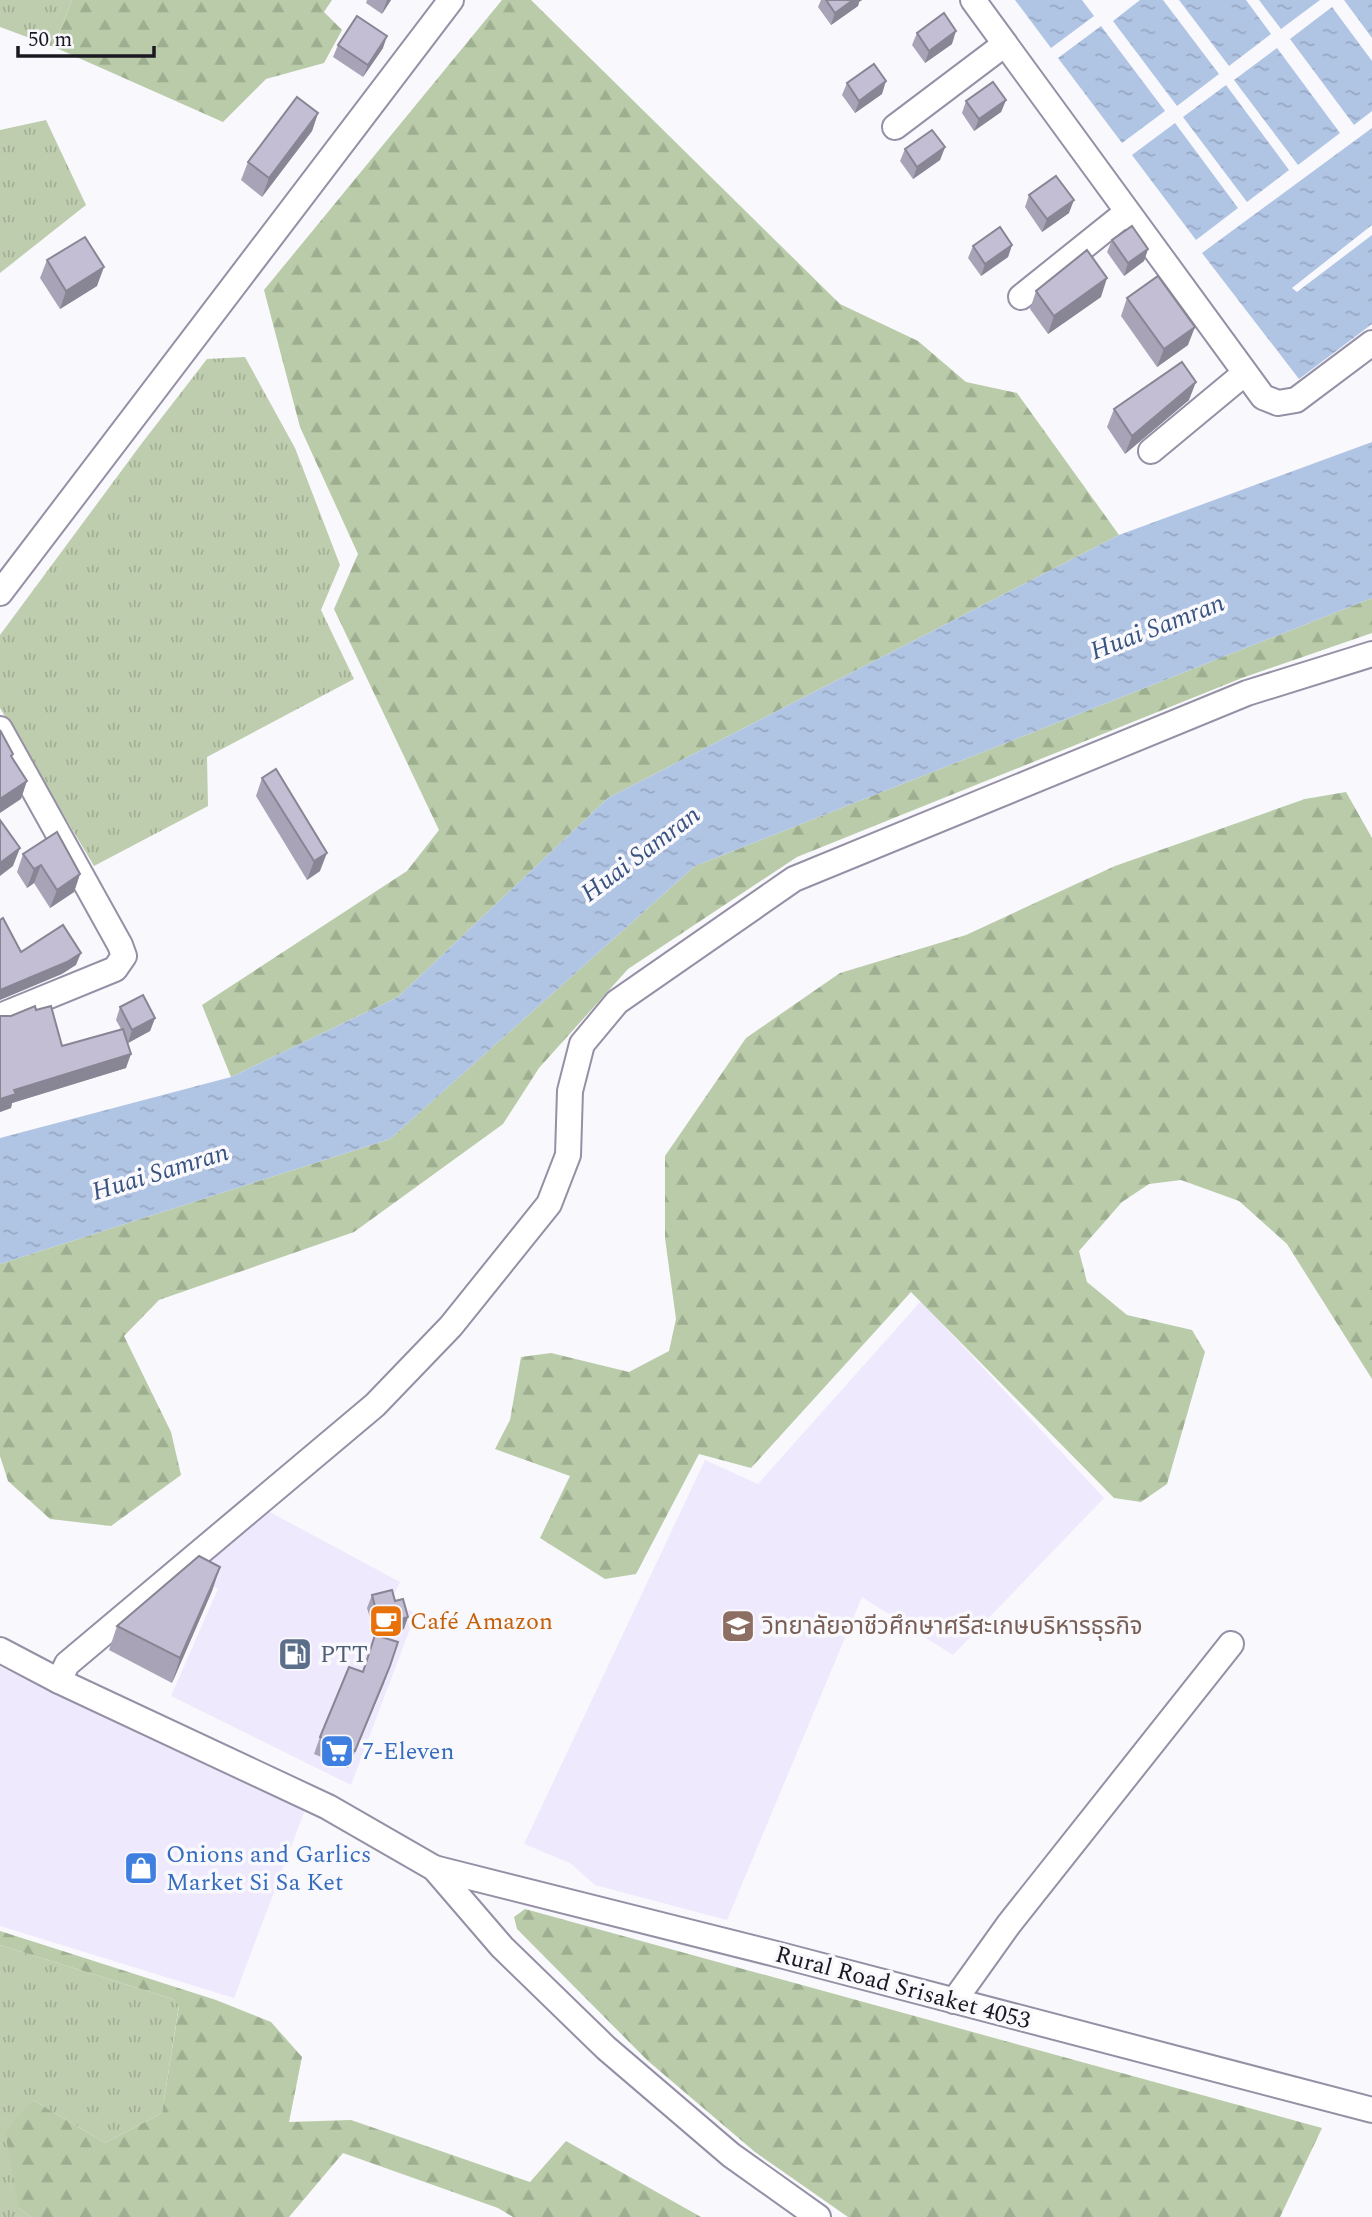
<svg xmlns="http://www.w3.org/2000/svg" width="1372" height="2217" font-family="Spectral,'Noto Sans Thai',serif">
	<defs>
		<pattern id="grass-tufts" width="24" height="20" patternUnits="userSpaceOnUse" patternTransform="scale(1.75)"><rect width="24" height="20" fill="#becdae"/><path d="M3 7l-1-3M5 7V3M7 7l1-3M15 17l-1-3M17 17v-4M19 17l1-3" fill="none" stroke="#a3af95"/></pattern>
		<pattern id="forest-firs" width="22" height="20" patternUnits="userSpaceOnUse" patternTransform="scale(1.75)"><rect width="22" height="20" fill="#b9cba8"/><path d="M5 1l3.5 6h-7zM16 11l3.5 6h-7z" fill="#9eae90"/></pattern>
		<pattern id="water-ripples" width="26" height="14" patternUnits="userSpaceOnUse" patternTransform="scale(1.75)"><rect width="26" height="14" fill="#b0c4e4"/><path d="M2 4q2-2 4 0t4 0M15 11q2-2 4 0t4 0" fill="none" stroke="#97a8c3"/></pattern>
	</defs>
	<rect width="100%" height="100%" fill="#f9f8fd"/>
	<g fill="#eee9fc">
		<polygon points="921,1301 1104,1498 953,1655 862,1597 727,1920 595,1885 570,1863 524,1844 705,1460 758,1484"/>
		<polygon points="264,1509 400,1582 390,1603 416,1613 351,1785 171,1696 218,1589 187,1574"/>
		<polygon points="0,1667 305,1810 234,1998 0,1926"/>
	</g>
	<g fill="url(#grass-tufts)">
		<polygon points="0,0 72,0 54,47 0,27"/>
		<polygon points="46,120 86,205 0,273 0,130"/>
		<polygon points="245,357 295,448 340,565 321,610 354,679 207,757 208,806 94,866 0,708 0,635 142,443 207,359"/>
		<polygon points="0,1945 173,1999 179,2005 162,2113 105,2143 33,2100 19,2208 32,2217 0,2217"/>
	</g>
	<g fill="url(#forest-firs)">
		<polygon points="72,0 332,0 324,12 342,30 324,63 266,79 223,122 54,47"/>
		<polygon points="502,0 531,0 840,304 918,341 966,382 1017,393 1119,535 608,798 398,997 231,1077 202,1005 407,871 439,830 334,609 358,554 300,427 264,290"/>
		<polygon points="1372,598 1372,633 1242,678 797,857 628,969 539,1068 503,1124 354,1232 159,1300 124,1336 171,1432 181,1475 111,1526 50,1519 8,1481 0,1456 0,1264 390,1139 695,866"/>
		<polygon points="1346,792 1372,838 1372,1379 1287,1244 1239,1201 1181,1180 1149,1184 1122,1202 1079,1251 1087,1282 1127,1315 1192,1330 1205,1352 1167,1484 1141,1502 1114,1498 911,1292 751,1468 699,1454 636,1574 605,1579 540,1538 570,1476 495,1449 510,1420 521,1357 551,1353 629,1372 669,1351 676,1319 665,1238 665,1156 746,1038 840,973 966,935 1115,866 1305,799"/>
		<polygon points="525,1909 1322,2128 1280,2217 848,2217 755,2152 648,2061 517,1929 514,1917"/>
		<polygon points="0,1931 216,2000 271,2022 302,2057 289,2122 351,2120 530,2182 566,2141 701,2217 513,2217 498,2208 343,2153 289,2217 32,2217 19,2208 5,2132 33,2100 105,2143 162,2113 179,2006 173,1999 0,1945"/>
	</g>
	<g fill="url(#water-ripples)">
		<polygon points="1015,0 1082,0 1094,16 1051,48"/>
		<polygon points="1140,0 1163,0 1219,74 1177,106 1113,21"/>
		<polygon points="1179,0 1246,0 1271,34 1229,66"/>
		<polygon points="1259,0 1320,0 1281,29"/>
		<polygon points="1344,0 1372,0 1372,38"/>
		<polygon points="1332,7 1372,61 1372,111 1354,125 1290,39"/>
		<polygon points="1101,26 1165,111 1122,143 1058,58"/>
		<polygon points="1277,48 1340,133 1298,165 1234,80"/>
		<polygon points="1226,85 1289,170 1247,202 1183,117"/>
		<polygon points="1175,123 1238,208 1196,240 1132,155"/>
		<polygon points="1372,128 1372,225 1292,288 1297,292 1372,235 1372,324 1299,379 1202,253"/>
		<polygon points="1372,442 1372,598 695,866 390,1139 0,1264 0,1138 231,1077 398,997 608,798 1119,535"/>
	</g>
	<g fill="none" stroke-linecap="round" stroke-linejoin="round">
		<g stroke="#9590a5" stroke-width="28">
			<g id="minor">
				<polyline points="973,0 1263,397 1278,403 1296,400 1372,343"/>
				<polyline points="895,127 1005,44"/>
				<polyline points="1021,297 1127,212"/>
				<polyline points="1151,451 1245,373"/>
				<polyline points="0,593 451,0"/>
				<polyline points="0,729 120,945 124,956 115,969 0,1016"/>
				<polyline points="0,1650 59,1681 328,1807 434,1868 502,1947 606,2048 731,2155 818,2217"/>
				<polyline points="59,1681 67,1664 375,1405 451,1326 549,1204 568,1155 570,1091 582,1044 617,1002 794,879 1247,693 1372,654"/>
				<polyline points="434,1868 784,1956 1372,2110"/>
				<polyline points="954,2001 1009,1924 1231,1644"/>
			</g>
		</g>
		<use href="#minor" stroke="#fff" stroke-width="24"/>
	</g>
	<g fill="#a8a3b6">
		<polygon points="367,0 391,0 382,14 366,3"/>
		<polygon points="821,0 862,0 859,2 858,6 831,25 818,7"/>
		<polygon points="917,33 952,44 925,63 912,45"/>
		<polygon points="338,45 383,48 363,77 333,57"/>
		<polygon points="847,83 882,94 855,113 842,95"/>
		<polygon points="1006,100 1001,112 974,131 962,113 966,101"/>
		<polygon points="318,113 312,131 262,197 241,180 248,162"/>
		<polygon points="945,147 940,160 913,179 900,161 905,149"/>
		<polygon points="1029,195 1069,213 1042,232 1025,207"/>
		<polygon points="1112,240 1148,249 1144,261 1124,276 1107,252"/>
		<polygon points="1012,245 1008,257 981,276 968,258 973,246"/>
		<polygon points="47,260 97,286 60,309 40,278"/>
		<polygon points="1036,291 1101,297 1048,334 1030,309"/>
		<polygon points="1127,298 1188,345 1157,367 1121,316"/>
		<polygon points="1189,400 1125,454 1107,427 1114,409"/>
		<polygon points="262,778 320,871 307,880 256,796"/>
		<polygon points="23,854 80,874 74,892 50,908 34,883 27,888 17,872"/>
		<polygon points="120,1007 155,1018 150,1031 128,1043 126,1068 12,1103 11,1108 0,1112 0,1016 11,1016 36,1010 62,1046 121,1029 116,1020"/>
		<polygon points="220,1567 212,1591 172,1683 109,1650 117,1626"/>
		<polygon points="372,1595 404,1629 380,1636 384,1683 348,1768 314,1754 320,1737 362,1672 375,1635 367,1608"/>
	</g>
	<g fill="#888594">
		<polygon points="387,0 391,0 382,14"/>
		<polygon points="853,0 862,0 859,2 858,6 831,25 835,13"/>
		<polygon points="956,31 952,44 925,63 929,51"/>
		<polygon points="387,36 383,48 363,77 368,65"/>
		<polygon points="886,81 882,94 855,113 859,101"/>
		<polygon points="1006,100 1001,112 974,131 979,119"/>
		<polygon points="318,113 312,131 262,197 269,178"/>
		<polygon points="945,147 940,160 913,179 917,167"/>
		<polygon points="1074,200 1069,213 1042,232 1047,219"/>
		<polygon points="1012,245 1008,257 981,276 985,264"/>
		<polygon points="1148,249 1144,261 1124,276 1128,263"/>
		<polygon points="104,267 97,286 60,309 66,291"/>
		<polygon points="1107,278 1101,297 1048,334 1054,316"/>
		<polygon points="1195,327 1188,345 1157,367 1164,349"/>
		<polygon points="1196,382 1189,400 1125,454 1132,436"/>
		<polygon points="27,781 21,799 0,813 0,799"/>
		<polygon points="20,848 13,866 0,876 0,863"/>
		<polygon points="327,853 320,871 307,880 314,861"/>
		<polygon points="41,865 34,883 27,888 34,869"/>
		<polygon points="80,874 74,892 50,908 57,890"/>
		<polygon points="81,953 76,965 62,974 0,1000 0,990"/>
		<polygon points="155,1018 150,1031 128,1043 132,1030"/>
		<polygon points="131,1054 126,1068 12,1103 11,1108 0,1112 0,1099 14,1090"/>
		<polygon points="220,1567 212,1591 172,1683 180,1658"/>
		<polygon points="408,1617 404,1629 376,1637 380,1625"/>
		<polygon points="390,1666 384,1683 348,1768"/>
	</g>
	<g fill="#c3bed4" stroke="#888594" stroke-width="2">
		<polygon points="826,0 853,0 835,13"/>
		<polygon points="944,13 956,31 929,51 917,33"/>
		<polygon points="357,16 387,36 368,65 338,45"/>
		<polygon points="874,64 886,81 859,101 847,83"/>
		<polygon points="993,82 1006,100 979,119 966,101"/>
		<polygon points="297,97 318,113 269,178 248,162"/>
		<polygon points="932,130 945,147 917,167 905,149"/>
		<polygon points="1056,176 1074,200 1047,219 1029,195"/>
		<polygon points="1132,226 1148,249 1128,263 1112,240"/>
		<polygon points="1000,227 1012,245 985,264 973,246"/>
		<polygon points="85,237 104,267 66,291 47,260"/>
		<polygon points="1087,250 1107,278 1054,316 1036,291"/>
		<polygon points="1158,276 1195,327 1164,349 1127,298"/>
		<polygon points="1182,362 1196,382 1132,436 1114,409"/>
		<polygon points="0,730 13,754 11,756 27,781 0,799"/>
		<polygon points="276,769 327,853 314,861 262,778"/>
		<polygon points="0,820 20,848 0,863"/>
		<polygon points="57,832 80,874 57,890 41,865 34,869 23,854"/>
		<polygon points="3,918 21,952 63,925 81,953 67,962 0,990 0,920"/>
		<polygon points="143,995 155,1018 132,1030 120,1007"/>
		<polygon points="35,1006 36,1010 51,1006 62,1046 123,1029 131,1054 14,1090 16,1094 0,1099 0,1016 11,1016"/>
		<polygon points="199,1556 220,1567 180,1658 117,1626"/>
		<polygon points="392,1590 395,1601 403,1599 408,1617 380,1625 372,1595"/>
		<polygon points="375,1635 398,1642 390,1666 355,1751 320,1737 349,1667 363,1672"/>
	</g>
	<defs>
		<g id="cafe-square" transform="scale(1.75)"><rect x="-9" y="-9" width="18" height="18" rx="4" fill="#e8710a" stroke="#f9f8fd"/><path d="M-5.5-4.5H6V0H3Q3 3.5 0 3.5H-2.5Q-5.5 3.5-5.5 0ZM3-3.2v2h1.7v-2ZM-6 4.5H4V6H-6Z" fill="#fff"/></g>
		<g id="university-square" transform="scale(1.75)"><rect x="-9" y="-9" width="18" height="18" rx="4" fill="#8d6e63" stroke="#f9f8fd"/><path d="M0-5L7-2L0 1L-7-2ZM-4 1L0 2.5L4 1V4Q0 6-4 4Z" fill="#fff"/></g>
		<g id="fuel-square" transform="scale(1.75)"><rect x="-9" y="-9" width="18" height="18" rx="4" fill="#5c6f8a" stroke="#f9f8fd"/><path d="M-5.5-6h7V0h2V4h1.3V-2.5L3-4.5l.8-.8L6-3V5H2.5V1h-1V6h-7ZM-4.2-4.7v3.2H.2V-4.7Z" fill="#fff"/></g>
		<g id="supermarket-square" transform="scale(1.75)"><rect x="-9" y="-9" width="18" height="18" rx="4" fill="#3f7fe0" stroke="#f9f8fd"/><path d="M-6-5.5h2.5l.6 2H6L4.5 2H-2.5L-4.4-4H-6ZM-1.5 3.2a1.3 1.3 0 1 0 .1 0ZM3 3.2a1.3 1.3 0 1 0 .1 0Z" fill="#fff"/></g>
		<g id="shop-square" transform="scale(1.75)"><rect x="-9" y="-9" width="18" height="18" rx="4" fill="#3f7fe0" stroke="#f9f8fd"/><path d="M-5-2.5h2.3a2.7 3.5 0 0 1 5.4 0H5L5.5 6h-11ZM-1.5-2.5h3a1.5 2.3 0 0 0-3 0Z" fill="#fff"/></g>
	</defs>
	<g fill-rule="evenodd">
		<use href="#cafe-square" x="386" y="1621"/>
		<use href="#university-square" x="738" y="1626"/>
		<use href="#fuel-square" x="295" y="1654"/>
		<use href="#supermarket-square" x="337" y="1751"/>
		<use href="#shop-square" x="141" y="1868"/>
	</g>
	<g text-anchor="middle" stroke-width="7" stroke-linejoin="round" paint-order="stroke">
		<g font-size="24" fill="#c56008" stroke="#f9f8fd" text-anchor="start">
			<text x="410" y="1629">Café Amazon</text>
		</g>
		<g font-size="24" fill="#785e54" stroke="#f9f8fd" text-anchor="start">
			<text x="762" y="1634">วิทยาลัยอาชีวศึกษาศรีสะเกษบริหารธุรกิจ</text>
		</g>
		<g font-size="24" fill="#4e5e75" stroke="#f9f8fd" text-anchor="start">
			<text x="320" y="1662">PTT</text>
		</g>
		<g font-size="24" fill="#366cbe" stroke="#f9f8fd" text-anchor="start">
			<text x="362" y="1759">7-Eleven</text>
			<text x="166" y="1862">Onions and Garlics<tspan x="166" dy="28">Market Si Sa Ket</tspan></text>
		</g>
		<g font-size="24" fill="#1a1820" stroke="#f9f8fd">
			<text transform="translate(903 1987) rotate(15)" y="8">Rural Road Srisaket 4053</text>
		</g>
		<g font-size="26" font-style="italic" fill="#38537f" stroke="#f9f8fd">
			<text transform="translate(1157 626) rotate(-21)" y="9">Huai Samran</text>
			<text transform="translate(640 853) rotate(-37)" y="9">Huai Samran</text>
			<text transform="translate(160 1171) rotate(-17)" y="9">Huai Samran</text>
		</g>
	</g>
	<path d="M18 46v10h136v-10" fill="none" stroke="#1a1820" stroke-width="3.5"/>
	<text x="28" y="46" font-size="21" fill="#1a1820" stroke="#f9f8fd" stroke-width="5" paint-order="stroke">50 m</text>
</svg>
